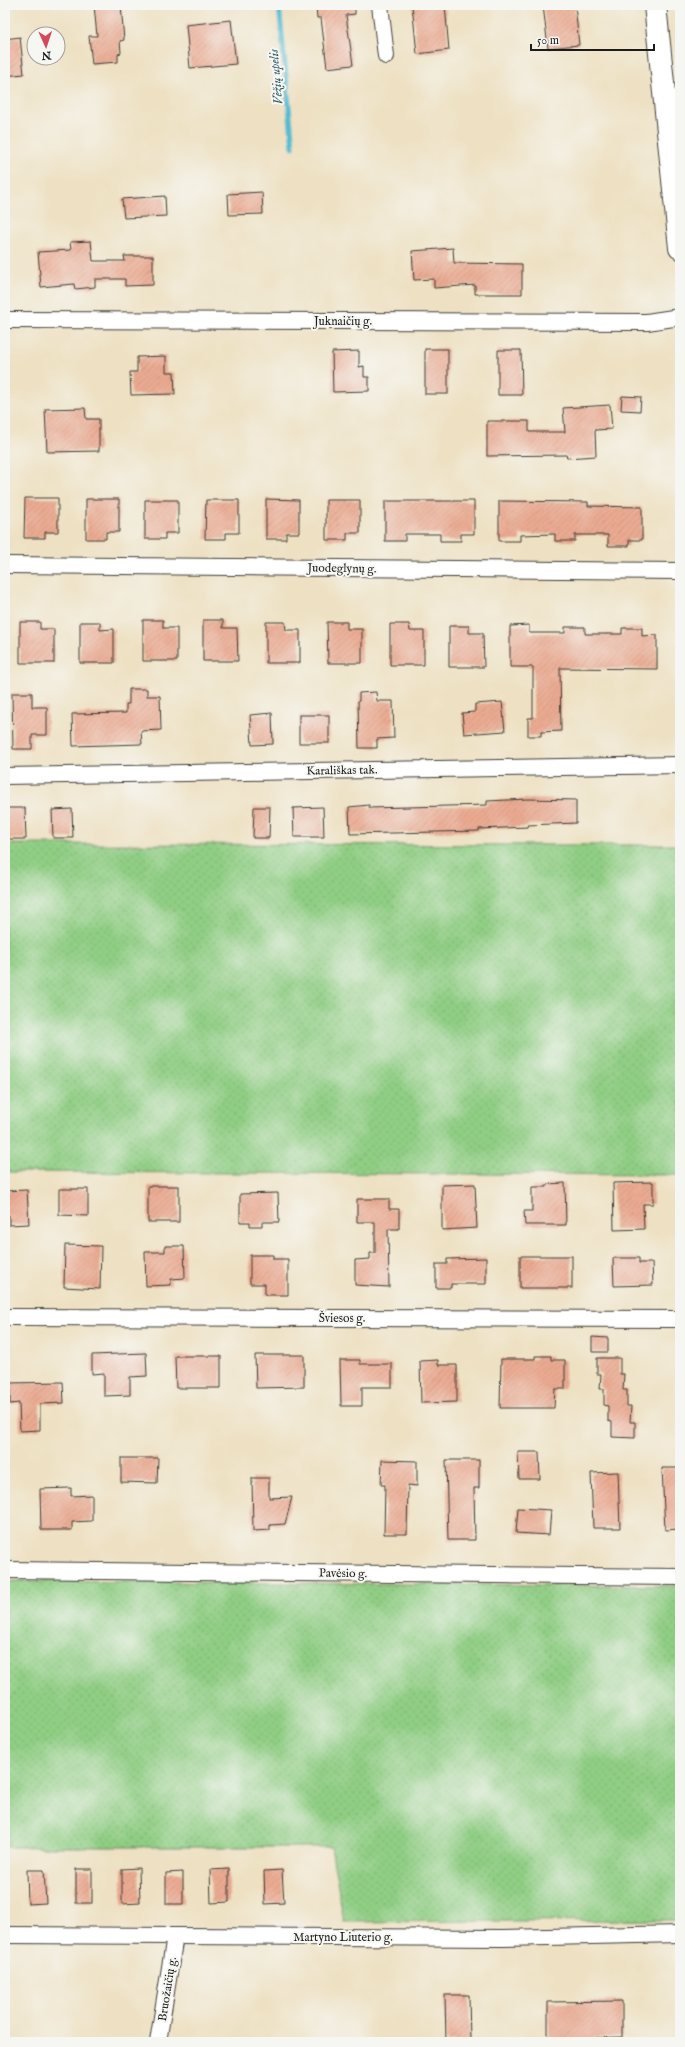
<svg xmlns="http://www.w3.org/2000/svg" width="685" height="2047" font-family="'IM FELL English',serif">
	<defs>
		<pattern id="grass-dots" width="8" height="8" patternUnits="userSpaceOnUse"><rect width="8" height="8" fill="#90ce84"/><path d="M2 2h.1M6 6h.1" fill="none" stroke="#7cb071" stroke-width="1.8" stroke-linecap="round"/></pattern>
		<pattern id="building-hatch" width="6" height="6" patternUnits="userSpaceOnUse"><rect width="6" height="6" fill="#ebab92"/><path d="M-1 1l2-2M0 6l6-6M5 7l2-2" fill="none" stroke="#c9937d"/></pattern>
	</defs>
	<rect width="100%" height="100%" fill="#f6f6f2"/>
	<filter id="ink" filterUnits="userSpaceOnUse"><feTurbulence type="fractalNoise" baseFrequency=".025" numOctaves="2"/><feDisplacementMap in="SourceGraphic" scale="8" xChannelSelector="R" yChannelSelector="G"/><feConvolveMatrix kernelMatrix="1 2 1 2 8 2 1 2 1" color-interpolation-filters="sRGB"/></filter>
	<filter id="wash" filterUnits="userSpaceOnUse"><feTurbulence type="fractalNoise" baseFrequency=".012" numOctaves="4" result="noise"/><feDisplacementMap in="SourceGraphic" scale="16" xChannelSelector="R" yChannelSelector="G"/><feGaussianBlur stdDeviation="0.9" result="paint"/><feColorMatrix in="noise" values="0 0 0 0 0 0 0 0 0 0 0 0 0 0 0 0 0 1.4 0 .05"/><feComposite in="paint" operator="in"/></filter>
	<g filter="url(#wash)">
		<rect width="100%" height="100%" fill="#eee1c3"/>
		<g fill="url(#grass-dots)" stroke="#567550">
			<polygon points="5,844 680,845 680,1175 5,1172"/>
			<polygon points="5,1581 680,1586 680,1920 344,1922 331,1847 5,1847"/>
		</g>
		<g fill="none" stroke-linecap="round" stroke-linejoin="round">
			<polyline stroke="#54bbd1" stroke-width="5" points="279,5 293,147"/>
		</g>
		<g id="blocks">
			<g fill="url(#building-hatch)">
				<polygon points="94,5 121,5 124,40 120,41 121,53 118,54 118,62 92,64 89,36 97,36"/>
				<polygon points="316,5 355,5 355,14 346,15 353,65 327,68 321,18 317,18"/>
				<polygon points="412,5 445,5 449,50 417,54"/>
				<polygon points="543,5 575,5 579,45 548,48"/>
				<polygon points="231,20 236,64 190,68 186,25"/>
				<polygon points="20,37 24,74 5,76 5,39"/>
				<polygon points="262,192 263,214 229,215 228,194"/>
				<polygon points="165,196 166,216 124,218 122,199"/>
				<polygon points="91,241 93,261 125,261 124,256 153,256 153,285 125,286 125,279 95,279 95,287 75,289 74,284 41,287 38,252 71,250 70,242"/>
				<polygon points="453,248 454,263 522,264 522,294 475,294 475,285 434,288 434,279 414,280 412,251"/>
				<rect x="425" y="349" width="23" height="45"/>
				<polygon points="498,350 521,350 522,395 498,395"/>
				<polygon points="359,351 359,367 364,366 364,377 369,377 369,391 333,392 332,352"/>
				<polygon points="166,356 166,372 174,372 175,394 131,395 130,372 137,372 137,357"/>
				<polygon points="622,396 641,397 640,411 621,410"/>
				<polygon points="610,405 612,429 595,430 596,456 567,458 566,455 487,456 487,421 529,421 529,432 565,432 563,408"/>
				<polygon points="85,408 86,419 99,419 99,451 47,452 45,409"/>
				<polygon points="25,498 58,498 58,532 45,532 45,538 24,538"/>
				<polygon points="86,499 119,499 119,532 106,532 106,539 86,539"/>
				<polygon points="266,499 299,500 299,533 286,533 286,539 266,539"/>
				<polygon points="145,500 178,500 178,533 165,533 165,539 145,539"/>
				<polygon points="206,500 239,500 239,533 226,533 226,539 205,539"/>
				<polygon points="326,500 360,500 360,533 347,533 347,540 326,540"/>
				<polygon points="385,501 474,501 474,534 461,534 461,541 440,541 440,534 405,534 405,541 385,541"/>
				<polygon points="499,501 588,502 588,506 642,507 642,540 629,540 629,546 608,546 608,535 575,535 575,541 555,541 555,534 520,535 520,541 499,541"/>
				<polygon points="143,620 163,620 163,628 177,628 177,661 143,661"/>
				<polygon points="203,620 223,620 223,628 237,628 238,661 203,661"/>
				<polygon points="20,622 40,622 40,629 54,629 54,663 20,663"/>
				<polygon points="80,622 100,622 100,630 114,629 114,663 80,663"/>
				<polygon points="266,622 285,622 286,630 300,630 300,663 266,663"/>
				<polygon points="327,622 347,622 347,629 362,629 362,663 328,663"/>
				<polygon points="390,624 409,624 410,631 424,631 424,665 390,665"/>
				<polygon points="529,625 529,633 565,633 565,627 585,627 585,634 622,634 622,628 642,628 642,636 657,635 657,669 560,668 561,731 541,732 541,736 528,736 528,718 533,718 533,667 510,667 510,626"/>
				<polygon points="449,626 469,626 469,633 483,633 484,667 449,667"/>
				<polygon points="129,689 147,689 147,696 160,696 161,730 141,731 142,744 73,746 72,714 126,713 126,704 129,704"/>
				<polygon points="376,692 377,701 393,701 394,738 377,739 377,748 359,748 358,701 359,701 359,693"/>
				<polygon points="12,693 32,693 32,707 47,707 47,735 32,735 32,749 13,749"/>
				<polygon points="502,702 505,731 464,734 462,713 475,712 475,704"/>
				<polygon points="272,713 273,744 252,745 250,715"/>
				<rect x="299" y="715" width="30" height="28"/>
				<polygon points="528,799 576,800 576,823 528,825 528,827 479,829 479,831 350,834 349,807 369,805 369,808 487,805 487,801"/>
				<polygon points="254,807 270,807 269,838 253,838"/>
				<polygon points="323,807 324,837 294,837 293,808"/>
				<polygon points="5,808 25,808 26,839 7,839"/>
				<polygon points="72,809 73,838 53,838 52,810"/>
				<polygon points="653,1182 653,1204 643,1204 644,1229 614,1230 613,1183"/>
				<polygon points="565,1183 566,1225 525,1225 524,1211 532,1211 532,1187 547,1187 547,1184"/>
				<polygon points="475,1184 477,1228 442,1230 442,1185"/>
				<rect x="148" y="1186" width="31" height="36"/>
				<polygon points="59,1189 88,1189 88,1216 59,1215"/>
				<polygon points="27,1190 29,1224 9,1225 9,1215 5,1216 5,1191"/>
				<polygon points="278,1193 279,1222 262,1222 262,1226 250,1226 250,1222 240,1222 240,1194"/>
				<polygon points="357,1199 389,1199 389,1209 399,1209 399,1229 388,1229 389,1287 355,1285 355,1260 370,1259 370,1253 375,1253 375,1222 357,1222"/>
				<polygon points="65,1245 101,1246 100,1289 64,1287"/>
				<polygon points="165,1246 184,1246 185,1278 171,1279 171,1285 146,1286 145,1252 165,1252"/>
				<polygon points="250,1255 273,1255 273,1259 288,1259 288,1295 265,1295 265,1284 250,1284"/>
				<rect x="520" y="1256" width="52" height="32"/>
				<polygon points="486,1258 486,1284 451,1284 451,1288 436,1288 436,1264 447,1264 447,1259"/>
				<polygon points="613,1258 639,1258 639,1263 652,1263 653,1285 614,1286"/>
				<polygon points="592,1337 608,1338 608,1352 592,1352"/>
				<polygon points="146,1353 147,1376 130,1377 130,1395 104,1396 104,1373 92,1374 92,1355"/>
				<polygon points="255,1355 304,1355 304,1387 256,1388"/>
				<polygon points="175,1356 221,1356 221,1388 176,1388"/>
				<polygon points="535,1356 551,1356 551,1360 565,1360 565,1389 555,1389 554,1408 500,1408 501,1359 535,1359"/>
				<polygon points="597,1358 620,1358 620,1374 624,1374 623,1390 627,1390 627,1406 631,1406 630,1422 635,1422 635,1438 612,1437 612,1422 608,1421 608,1406 604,1405 604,1389 600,1389 601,1374 597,1374"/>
				<polygon points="340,1360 360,1360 360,1364 392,1364 392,1387 362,1387 362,1406 341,1406"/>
				<polygon points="438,1360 438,1365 457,1365 457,1402 421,1403 420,1361"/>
				<polygon points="63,1382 64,1403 40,1404 40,1430 20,1431 19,1403 10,1404 10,1383"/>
				<polygon points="518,1452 539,1452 540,1479 519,1479"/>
				<polygon points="121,1458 158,1458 157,1483 121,1482"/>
				<polygon points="382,1460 417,1461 417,1486 408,1485 407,1534 384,1534 385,1485 381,1485"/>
				<polygon points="446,1460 479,1460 479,1488 474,1488 475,1540 448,1540"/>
				<polygon points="662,1468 680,1468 680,1529 665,1530"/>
				<polygon points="618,1472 620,1528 593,1528 591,1473"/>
				<polygon points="252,1478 269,1478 269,1498 292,1497 285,1524 270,1525 270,1530 253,1531"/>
				<polygon points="71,1488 71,1496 92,1495 92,1521 72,1522 72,1530 41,1530 40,1489"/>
				<polygon points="518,1508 551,1510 549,1535 516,1533"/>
				<polygon points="139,1868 140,1903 122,1904 122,1869"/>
				<rect x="76" y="1869" width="16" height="34"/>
				<polygon points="229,1869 229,1902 211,1903 210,1870"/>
				<polygon points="27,1870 44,1870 46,1903 28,1904"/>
				<polygon points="282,1870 284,1903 265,1904 264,1871"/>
				<polygon points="183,1872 183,1904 166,1904 166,1873"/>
				<polygon points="445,1995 469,1995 470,2042 446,2042"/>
				<polygon points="622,2001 622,2037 594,2038 594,2042 548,2042 548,2002"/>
			</g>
		</g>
	</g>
	<g filter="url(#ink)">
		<use href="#blocks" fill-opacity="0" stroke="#3c3a35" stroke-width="1"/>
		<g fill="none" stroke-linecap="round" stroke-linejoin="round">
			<g stroke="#3c3a35" stroke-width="18">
				<g id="street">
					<polyline points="380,5 386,56"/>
					<polyline points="5,320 647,322 680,317"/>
					<polyline points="5,565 680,571"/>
					<polyline points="5,776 680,765"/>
					<polyline points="5,1317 680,1319"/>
					<polyline points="5,1570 680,1577"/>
					<polyline points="5,1935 503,1938 680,1934"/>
					<polyline points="158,2042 175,1936"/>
				</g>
			</g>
			<g stroke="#3c3a35" stroke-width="24">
				<polyline id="secondary" points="655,5 680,248"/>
			</g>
			<use href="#street" stroke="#fff" stroke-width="16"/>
			<use href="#secondary" stroke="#fff" stroke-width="22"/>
		</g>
	</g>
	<g text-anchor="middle" stroke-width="4" stroke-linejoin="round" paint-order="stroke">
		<g font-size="12" fill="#1c1c1c" stroke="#f6f6f2">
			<text x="343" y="325">Juknaičių g.</text>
			<text transform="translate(342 568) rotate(1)" y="4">Juodeglynų g.</text>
			<text transform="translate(342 770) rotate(-1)" y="4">Karališkas tak.</text>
			<text x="342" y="1322">Šviesos g.</text>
			<text transform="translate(343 1573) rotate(1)" y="4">Pavėsio g.</text>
			<text x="343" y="1941">Martyno Liuterio g.</text>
			<text transform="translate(167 1989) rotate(-81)" y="4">Bruožaičių g.</text>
		</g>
		<g font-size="13" font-style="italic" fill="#325c64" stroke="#f6f6f2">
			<text transform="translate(275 77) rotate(-95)" y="5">Vėžių upelis</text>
		</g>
	</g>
	<rect width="685" height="2047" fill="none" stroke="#f6f6f2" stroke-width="20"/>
	<g transform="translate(46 46) rotate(177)"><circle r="19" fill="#f6f6f2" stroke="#9f9f9c"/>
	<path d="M0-3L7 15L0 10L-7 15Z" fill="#d1495b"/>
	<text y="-6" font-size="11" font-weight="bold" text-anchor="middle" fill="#1c1c1c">N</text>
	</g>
	<path d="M531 44v6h123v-6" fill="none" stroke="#1c1c1c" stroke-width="2"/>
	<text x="537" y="44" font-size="12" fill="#1c1c1c" stroke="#f6f6f2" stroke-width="3" paint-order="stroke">50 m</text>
</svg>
